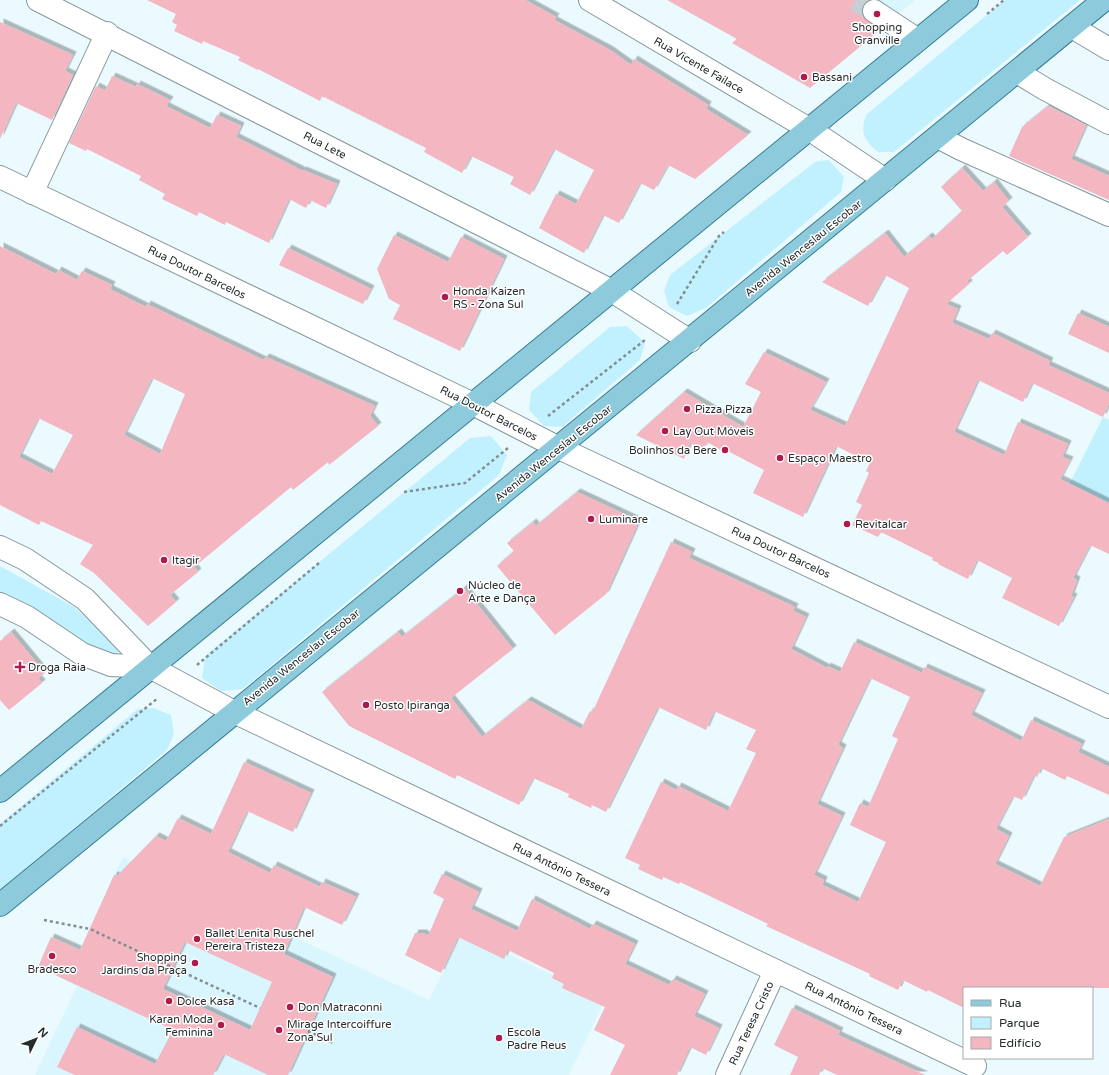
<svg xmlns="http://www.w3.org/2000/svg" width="1109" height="1075" font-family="'Varela Round',sans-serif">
	<defs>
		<filter id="shadow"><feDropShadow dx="3.5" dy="-3.5" stdDeviation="0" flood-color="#0004"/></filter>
	</defs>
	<rect width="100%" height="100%" fill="#ebfafe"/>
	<g fill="#d9f5fd">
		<polygon points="829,0 915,0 882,28"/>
		<polygon points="123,857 429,1000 463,933 605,1000 569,1075 35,1075 77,986 38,967 51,937 80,950"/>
	</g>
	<g fill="#c1f1ff">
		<path d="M1005,0h75l-186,152h-16c-14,-11 -18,-19 -12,-37z"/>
		<polygon points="829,160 844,177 841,192 706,308 687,316 669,307 664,291 670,275 815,162"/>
		<polygon points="627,326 645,343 640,360 562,427 544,426 529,410 531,392 610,327"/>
		<polygon points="1103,417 1109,420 1109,504 1069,485"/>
		<polygon points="491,436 507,455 499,475 243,689 221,691 202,678 205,656 470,438"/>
		<polygon points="0,566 74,607 118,647 118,656 105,658 0,592"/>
		<polygon points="154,708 171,715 174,734 167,750 0,890 0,824 138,709"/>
	</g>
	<g fill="#f4b6c0" fill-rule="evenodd" filter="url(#shadow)">
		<polygon points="147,0 525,0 556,17 554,20 610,50 631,65 634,59 708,105 706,109 748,135 695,179 668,165 654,190 640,183 619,223 603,215 584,253 539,228 556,194 576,204 594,170 554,149 530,195 510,184 514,177 471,156 462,173 424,152 426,148 322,96 320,101 258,69 258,70 238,60 240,57 203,41 202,44 174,31 177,25 172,22 176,14"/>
		<polygon points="667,0 868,0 863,4 862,11 863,16 880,30 810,88 732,43 737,39"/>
		<polygon points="0,22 73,55 65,71 73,75 52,120 16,103 0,139"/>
		<polygon points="112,76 136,87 137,84 170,100 166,106 210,128 217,115 241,126 236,137 303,171 303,170 337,184 326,208 310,200 306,208 289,199 269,243 226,222 225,225 199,212 197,216 162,199 165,194 139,180 141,176 87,149 86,151 69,143 96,86 105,91"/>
		<polygon points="1048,106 1086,125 1071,159 1109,176 1109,200 1009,156 1022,127"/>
		<polygon points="962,168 983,191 994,182 1009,201 1002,207 1028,237 1007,255 1003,251 967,281 969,284 946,304 958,309 952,323 989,339 992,333 1050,361 1048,365 1109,393 1109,403 1103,417 1032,383 1023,402 978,380 954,432 1004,455 1018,422 1068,444 1062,457 1070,460 1060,479 1109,503 1109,554 1090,545 1073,578 1077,580 1071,596 1074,597 1059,626 1002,598 1012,578 977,560 968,579 938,564 939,563 932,560 933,558 881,532 878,537 852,525 862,505 856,502 869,473 866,471 870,463 836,446 803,517 753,493 764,470 722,448 721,450 707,442 703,449 690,443 684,459 636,435 684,392 743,427 761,392 745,384 764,352 826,382 810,410 845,426 909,288 885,275 868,306 822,282 885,233 904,257 929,236 932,239 962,211 941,187"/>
		<polygon points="394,235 448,262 461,237 504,259 460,351 393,319 400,305 389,299 377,269"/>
		<path d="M0,246l56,28 2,-4 19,10 5,-9 30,14 -2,4 36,18 1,-3 116,56 3,-3 109,49 -5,10 8,10 -49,39 -1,-3 -35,28 -2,-3 -97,80 4,5 -28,23 6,7 -28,24 -54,-53 -14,-9 13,-19 -52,-24 -2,4 -39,-20zM152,378l33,16 -25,60 -36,-19zM38,418l35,17 -21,39 -33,-17z"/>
		<polygon points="288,248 371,289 363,304 279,265"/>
		<polygon points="1078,313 1109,327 1109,353 1068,334"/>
		<polygon points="577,492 639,521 606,594 555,635 497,566 514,551 507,543 533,522 536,526"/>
		<path d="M671,542l21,10 -3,6 106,49 -2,4 13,6 -15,32 36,19v-2l13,6 14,-30 68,31 2,-6 58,26 -11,22 50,26 10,-21 51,24 -4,8 31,15v28l-42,-19 -2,4 -24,-12 -4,9 -3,-2 -12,25 -9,-4 -17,33 13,7 -14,28 45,22 24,-49 45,-18v169h-145v20l-36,-18 -1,2 -24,-12 -5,10 -29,-14 1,-2 -104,-48 2,-2 -88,-42 -1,2 -16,-7 -1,3 -24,-11 2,-4 -15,-7 36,-76 15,8 2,-4 50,25 16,-33 12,-25 -10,-4 10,-19 -42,-19 -8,19 -48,-23 -52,105 -14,-7 -1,3 -23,-11 1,-3 -36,-16 -14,27 -62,-30 -2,4 -106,-53 -27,-34 76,-60 4,5 62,-49 49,61 -62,49 31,39 46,-37 53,29 9,-18 2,2zM870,678l40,19 -18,39 6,3 -30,68 -8,-4 -10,22 36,17 -28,60 -36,-17 2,-5 -10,-5 28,-59 -25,-12 26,-56 -5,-3z"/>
		<polygon points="11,632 45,673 38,678 42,683 9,710 0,700 0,641"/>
		<path d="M244,762l67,31 -18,39 -46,-21 -19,41 42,21 4,-8 46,22 2,-5 34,15 -14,28 -38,-18 -20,47 49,23 -45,98h-20l-44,-21 -11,21h-138l-18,-8 20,-40 78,37 18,-34 -135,-63 13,-30 29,13 34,-75 3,1 39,-40 10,5 12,-23 33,16zM185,942l87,40 -22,48 -87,-41z"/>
		<polygon points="442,874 479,892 471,909 517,931 532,899 590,929 593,924 635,944 625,964 669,985 673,979 705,994 694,1016 719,1028 706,1055 690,1047 677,1075 610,1075 625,1045 594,1030 605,1007 562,988 564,984 552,978 554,973 508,950 504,959 458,937 441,973 405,955 415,933 423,933 428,936 444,899 433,893"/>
		<polygon points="792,1008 840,1031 838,1035 925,1075 837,1075 822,1068 819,1075 790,1075 798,1057 774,1045"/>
	</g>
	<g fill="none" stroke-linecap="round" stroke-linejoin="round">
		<polyline stroke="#c3d1d4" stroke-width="22" stroke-dasharray="22 11" stroke-linecap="butt" points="856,0 874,11"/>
		<g stroke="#86979c" stroke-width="24">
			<g id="minor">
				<polyline points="38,0 612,291 690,341"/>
				<polyline points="590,0 809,129 885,180"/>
				<polyline points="874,11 918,40"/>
				<polyline points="1072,27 1109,49"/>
				<polyline points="1017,72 1045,89 1109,123"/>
				<polyline points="938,137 961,149 1109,215"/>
				<polyline points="0,177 473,404 559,448 1109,707"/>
				<polyline points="32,193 107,33"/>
				<polyline points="0,547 25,559 85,599 150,667 234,712 975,1066"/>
				<polyline points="0,604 27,617 82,654 111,665 150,667"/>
				<polyline points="727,1075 775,971"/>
			</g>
		</g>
		<g stroke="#377d90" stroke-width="24">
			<g id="major">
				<polyline points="0,791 967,0"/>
				<polyline points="0,905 1104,0"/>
			</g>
		</g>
		<g stroke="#828d90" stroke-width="2.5" stroke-dasharray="3 3" stroke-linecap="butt">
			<polyline points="987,14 1004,0"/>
			<polyline points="677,304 719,236 724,232"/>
			<polyline points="548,416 645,340"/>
			<polyline points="404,492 465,483 508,448"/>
			<polyline points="197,665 319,563"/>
			<polyline points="0,826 158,698"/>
			<polyline points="44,920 90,929 260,1008"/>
			<polyline points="308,1031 335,1044"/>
		</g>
		<use href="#minor" stroke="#fff" stroke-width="22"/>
		<use href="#major" stroke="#8dcbdc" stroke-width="22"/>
	</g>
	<g fill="#ad1b4c" stroke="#fff" stroke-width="1.5">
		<circle cx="877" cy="14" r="4"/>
		<circle cx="804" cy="77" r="4"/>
		<circle cx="445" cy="297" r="4"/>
		<circle cx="687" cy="409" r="4"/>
		<circle cx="665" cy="431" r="4"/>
		<circle cx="725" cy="450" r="4"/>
		<circle cx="780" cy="458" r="4"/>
		<circle cx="591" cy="519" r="4"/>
		<circle cx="847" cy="524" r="4"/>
		<circle cx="164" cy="560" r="4"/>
		<circle cx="460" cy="591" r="4"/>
		<path d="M18 661h4v4h4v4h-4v4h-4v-4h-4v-4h4z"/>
		<circle cx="366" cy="705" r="4"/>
		<circle cx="197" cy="939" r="4"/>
		<circle cx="52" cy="956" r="4"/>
		<circle cx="195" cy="963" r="4"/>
		<circle cx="169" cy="1001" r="4"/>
		<circle cx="290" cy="1007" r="4"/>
		<circle cx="221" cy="1025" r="4"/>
		<circle cx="279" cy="1030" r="4"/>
		<circle cx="499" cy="1038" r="4"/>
	</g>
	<g text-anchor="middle" stroke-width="3" stroke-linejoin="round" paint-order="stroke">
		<g font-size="11" fill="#252c2e" stroke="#fff" text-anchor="start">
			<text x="877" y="31" text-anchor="middle">Shopping<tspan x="877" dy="13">Granville</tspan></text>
			<text x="812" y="81">Bassani</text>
			<text x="453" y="295">Honda Kaizen<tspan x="453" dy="13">RS - Zona Sul</tspan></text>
			<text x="695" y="413">Pizza Pizza</text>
			<text x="673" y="435">Lay Out Móveis</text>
			<text x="717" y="454" text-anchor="end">Bolinhos da Bere</text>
			<text x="788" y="462">Espaço Maestro</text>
			<text x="599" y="523">Luminare</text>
			<text x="855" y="528">Revitalcar</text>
			<text x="172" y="564">Itagir</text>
			<text x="468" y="589">Núcleo de<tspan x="468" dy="13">Arte e Dança</tspan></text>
			<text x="28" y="671">Droga Raia</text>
			<text x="374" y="709">Posto Ipiranga</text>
			<text x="205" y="937">Ballet Lenita Ruschel<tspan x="205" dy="13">Pereira Tristeza</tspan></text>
			<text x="187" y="961" text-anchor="end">Shopping<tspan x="187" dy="13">Jardins da Praça</tspan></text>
			<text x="52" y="973" text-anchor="middle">Bradesco</text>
			<text x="177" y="1005">Dolce Kasa</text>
			<text x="298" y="1011">Don Matraconni</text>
			<text x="213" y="1023" text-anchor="end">Karan Moda<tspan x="213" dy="13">Feminina</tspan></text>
			<text x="287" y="1028">Mirage Intercoiffure<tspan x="287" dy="13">Zona Sul</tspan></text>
			<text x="507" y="1036">Escola<tspan x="507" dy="13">Padre Reus</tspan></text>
		</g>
		<g font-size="11" fill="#252c2e" stroke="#fff">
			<text transform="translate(699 65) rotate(30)" y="4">Rua Vicente Failace</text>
			<text transform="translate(325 145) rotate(27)" y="4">Rua Lete</text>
			<text transform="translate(803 248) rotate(-39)" y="4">Avenida Wenceslau Escobar</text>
			<text transform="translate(197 272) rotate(26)" y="4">Rua Doutor Barcelos</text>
			<text transform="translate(489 413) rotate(27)" y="4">Rua Doutor Barcelos</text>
			<text transform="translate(553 453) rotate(-39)" y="4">Avenida Wenceslau Escobar</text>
			<text transform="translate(781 552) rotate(25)" y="4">Rua Doutor Barcelos</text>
			<text transform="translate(301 657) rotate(-39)" y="4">Avenida Wenceslau Escobar</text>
			<text transform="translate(562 869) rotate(26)" y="4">Rua Antônio Tessera</text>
			<text transform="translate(854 1008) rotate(26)" y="4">Rua Antônio Tessera</text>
			<text transform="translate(751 1023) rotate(-65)" y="4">Rua Teresa Cristo</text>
		</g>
	</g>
	<rect x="963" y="987" width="130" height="72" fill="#ffffff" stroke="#a8abab"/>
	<rect x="971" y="1000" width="20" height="6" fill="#8dcbdc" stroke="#a8abab"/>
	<text x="999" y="1007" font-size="12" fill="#252c2e">Rua</text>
	<rect x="971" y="1017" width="20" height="12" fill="#c1f1ff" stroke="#a8abab"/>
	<text x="999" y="1027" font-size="12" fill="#252c2e">Parque</text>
	<rect x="971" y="1037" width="20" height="12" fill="#f4b6c0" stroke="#a8abab"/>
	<text x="999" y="1047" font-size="12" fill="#252c2e">Edifício</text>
	<g transform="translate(36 1039) rotate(47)" stroke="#ffffff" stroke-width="3" paint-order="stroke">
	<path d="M0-3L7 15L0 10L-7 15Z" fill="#252c2e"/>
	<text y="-6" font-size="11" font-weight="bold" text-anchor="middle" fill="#252c2e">N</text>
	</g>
</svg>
